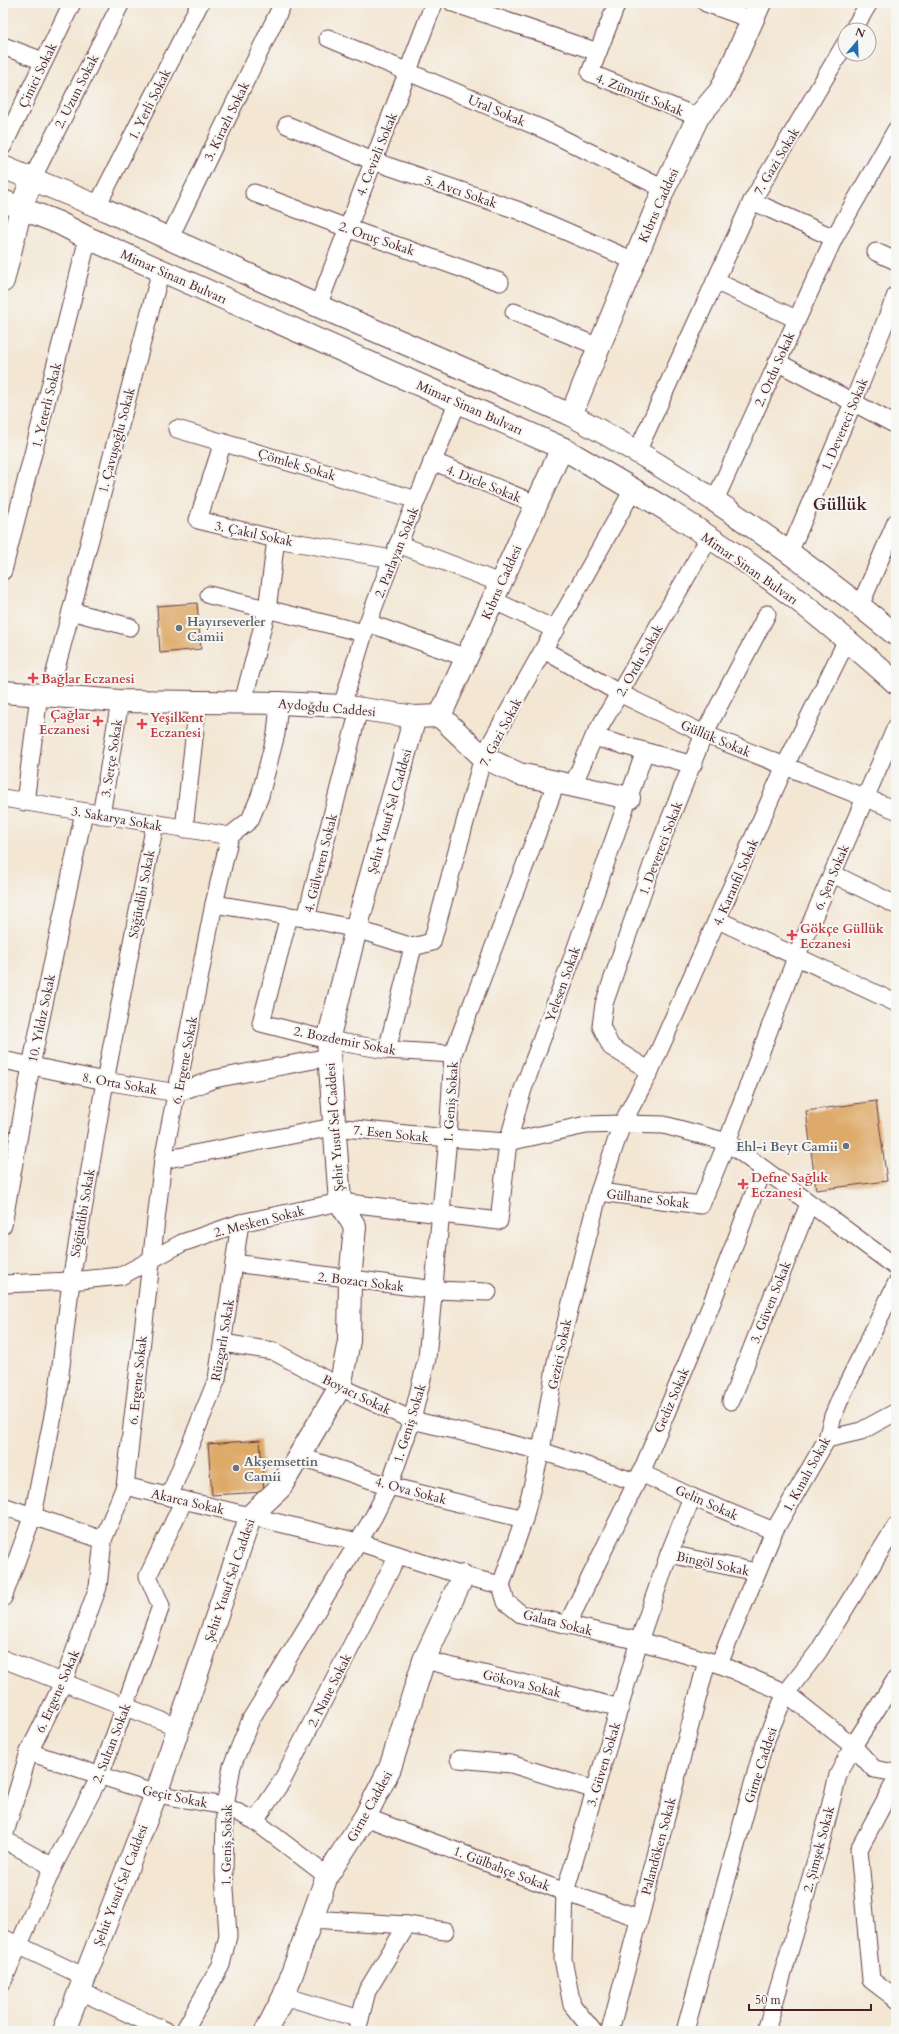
<svg xmlns="http://www.w3.org/2000/svg" width="899" height="2034" font-family="Cardo,serif">
	<rect width="100%" height="100%" fill="#f6f6f2"/>
	<filter id="ink" filterUnits="userSpaceOnUse"><feTurbulence type="fractalNoise" baseFrequency=".025" numOctaves="2"/><feDisplacementMap in="SourceGraphic" scale="8" xChannelSelector="R" yChannelSelector="G"/><feConvolveMatrix kernelMatrix="1 2 1 2 8 2 1 2 1" color-interpolation-filters="sRGB"/></filter>
	<filter id="wash" filterUnits="userSpaceOnUse"><feTurbulence type="fractalNoise" baseFrequency=".012" numOctaves="4" result="noise"/><feDisplacementMap in="SourceGraphic" scale="16" xChannelSelector="R" yChannelSelector="G"/><feGaussianBlur stdDeviation="0.9" result="paint"/><feColorMatrix in="noise" values="0 0 0 0 0 0 0 0 0 0 0 0 0 0 0 0 0 1.4 0 .05"/><feComposite in="paint" operator="in"/></filter>
	<g filter="url(#wash)">
		<rect width="100%" height="100%" fill="#f3e6d3"/>
		<g id="blocks">
			<g fill="#deaa6b">
				<polygon points="197,603 201,649 160,653 157,606"/>
				<polygon points="876,1101 887,1181 816,1190 806,1111"/>
				<polygon points="260,1440 264,1492 212,1495 208,1444"/>
			</g>
		</g>
	</g>
	<g filter="url(#ink)">
		<use href="#blocks" fill-opacity="0" stroke="#633d44" stroke-width="1"/>
		<g fill="none" stroke-linecap="round" stroke-linejoin="round">
			<g stroke="#633d44" stroke-width="19">
				<g id="street">
					<polyline points="453,3 598,52 590,73 698,117"/>
					<polyline points="706,3 753,20"/>
					<polyline points="853,30 869,3"/>
					<polyline points="328,38 545,130 664,189"/>
					<polyline points="3,46 43,61"/>
					<polyline points="598,52 617,3"/>
					<polyline points="287,125 373,161 517,210 634,261"/>
					<polyline points="3,146 72,3"/>
					<polyline points="32,179 121,3"/>
					<polyline points="254,193 347,228 500,282"/>
					<polyline points="752,201 834,238 896,130"/>
					<polyline points="97,206 200,3"/>
					<polyline points="169,239 283,3"/>
					<polyline points="876,252 896,261"/>
					<polyline points="715,281 796,319"/>
					<polyline points="318,306 434,3"/>
					<polyline points="514,312 599,347"/>
					<polyline points="777,362 896,425"/>
					<polyline points="177,429 417,500"/>
					<polyline points="223,442 198,520 276,539 392,559"/>
					<polyline points="637,452 752,201 845,44"/>
					<polyline points="432,461 536,504"/>
					<polyline points="715,500 834,238"/>
					<polyline points="398,544 500,583"/>
					<polyline points="789,553 853,403 896,295"/>
					<polyline points="3,571 88,238"/>
					<polyline points="209,595 364,633"/>
					<polyline points="493,600 556,630"/>
					<polyline points="860,606 896,522"/>
					<polyline points="71,611 130,627"/>
					<polyline points="368,623 467,658"/>
					<polyline points="544,650 619,693 704,734 896,810"/>
					<polyline points="49,695 161,270"/>
					<polyline points="243,702 267,610 276,539"/>
					<polyline points="342,706 364,633 392,559 458,401"/>
					<polyline points="359,709 306,918 289,916 261,1023 328,1040 387,1050 453,1054"/>
					<polyline points="594,737 693,765"/>
					<polyline points="573,785 594,737 709,538"/>
					<polyline points="3,798 230,836"/>
					<polyline points="25,802 39,695"/>
					<polyline points="101,815 120,701"/>
					<polyline points="184,829 198,702"/>
					<polyline points="833,874 896,905"/>
					<polyline points="214,904 289,916"/>
					<polyline points="306,918 356,929 413,947"/>
					<polyline points="718,920 896,1003"/>
					<polyline points="387,1050 413,947 432,942 483,757 633,490"/>
					<polyline points="3,1060 105,1081 177,1093 214,1079 329,1057"/>
					<polyline points="650,1071 611,1047 601,1026 604,1004 654,859 704,734 767,614"/>
					<polyline points="163,1160 333,1127 448,1138 508,1142 586,1125 622,1124 664,1125 727,1142 896,1267"/>
					<polyline points="599,1192 701,1205 727,1142 797,955 896,727"/>
					<polyline points="3,1225 31,1066 84,812"/>
					<polyline points="234,1263 435,1290 488,1292"/>
					<polyline points="3,1284 71,1281 121,1276 182,1243 240,1223 340,1202 499,1221 508,1142 523,1089 573,956 645,751"/>
					<polyline points="223,1343 273,1351 340,1387 412,1420 541,1451 636,1482"/>
					<polyline points="731,1401 809,1204"/>
					<polyline points="827,1439 861,1431 896,1412"/>
					<polyline points="299,1456 389,1486 524,1519"/>
					<polyline points="641,1473 692,1497 774,1531"/>
					<polyline points="125,1486 358,1542 463,1576 501,1585 506,1602 521,1614 639,1641 719,1664 786,1693 853,1746 874,1769 896,1773"/>
					<polyline points="169,1497 217,1379 240,1223"/>
					<polyline points="3,1506 103,1540"/>
					<polyline points="669,1554 757,1572"/>
					<polyline points="501,1585 524,1519 541,1451 556,1362 599,1192 622,1124 650,1071 785,766 847,640"/>
					<polyline points="3,1598 33,1515 58,1391 71,1281 105,1081 155,824"/>
					<polyline points="567,1625 641,1473 709,1310 763,1170"/>
					<polyline points="3,1659 178,1727"/>
					<polyline points="424,1660 543,1688 620,1708"/>
					<polyline points="719,1664 774,1531 827,1439 833,1416 841,1397 896,1284"/>
					<polyline points="29,1752 156,1794 225,1806 255,1821 327,1876"/>
					<polyline points="459,1759 511,1764 595,1790"/>
					<polyline points="896,1780 859,1849 871,1980 896,1999"/>
					<polyline points="365,1817 565,1892 639,1918"/>
					<polyline points="255,1821 282,1781 398,1555"/>
					<polyline points="3,1839 53,1867"/>
					<polyline points="3,1840 29,1752 63,1683 98,1587 103,1540 125,1486 163,1160 214,904 230,836 250,820 260,796 276,734 279,703"/>
					<polyline points="311,1919 407,1925 445,1931"/>
					<polyline points="3,1938 85,1977"/>
					<polyline points="3,1981 53,1867 100,1776 161,1606 148,1576 184,1500"/>
					<polyline points="80,1991 166,2031"/>
					<polyline points="284,1996 360,2019"/>
					<polyline points="184,2031 221,1965 228,1936 224,1873 225,1806 232,1766 251,1719 374,1516 389,1486 412,1420 427,1358 448,1138 453,1054 557,781"/>
					<polyline points="357,2031 367,1991 407,1925"/>
					<polyline points="593,2031 572,2005 563,1959 565,1892 639,1641 669,1554 692,1497"/>
					<polyline points="610,2031 707,1661"/>
					<polyline points="685,2031 764,1744 786,1693 818,1652 896,1526"/>
					<polyline points="766,2031 821,1843 838,1775 853,1746 896,1679"/>
				</g>
			</g>
			<g stroke="#633d44" stroke-width="24">
				<g id="secondary">
					<polyline points="3,281 21,208 32,179"/>
					<polyline points="571,415 664,189 698,117 721,90 760,3"/>
					<polyline points="3,692 120,701 279,703 342,706 415,717 440,716 483,757 519,774 629,798"/>
					<polyline points="440,716 562,448"/>
					<polyline points="64,2031 156,1794 251,1515 280,1488 340,1387 349,1341 350,1280 355,1227 340,1202 328,1040 356,929 415,717"/>
					<polyline points="266,2031 284,1996 327,1876 365,1817 390,1768 424,1660 463,1576"/>
				</g>
			</g>
			<g stroke="#633d44" stroke-width="24">
				<g id="primary">
					<path d="M3,167l94,39 221,100 253,109c116,61 224,138 325,220"/>
					<path d="M3,201l56,22 29,15 474,210c75,43 151,88 220,140 40,30 77,62 114,95"/>
				</g>
			</g>
			<use href="#street" stroke="#fff" stroke-width="17"/>
			<use href="#secondary" stroke="#fff" stroke-width="22"/>
			<use href="#primary" stroke="#fff" stroke-width="22"/>
		</g>
	</g>
	<g fill="#6b7280" stroke="#f6f6f2" stroke-width="1.5">
		<circle cx="179" cy="628" r="4"/>
		<circle cx="846" cy="1146" r="4"/>
		<circle cx="236" cy="1468" r="4"/>
	</g>
	<g fill="#e0444e" stroke="#f6f6f2" stroke-width="1.5">
		<path d="M31 672h4v4h4v4h-4v4h-4v-4h-4v-4h4z"/>
		<path d="M96 715h4v4h4v4h-4v4h-4v-4h-4v-4h4z"/>
		<path d="M140 718h4v4h4v4h-4v4h-4v-4h-4v-4h4z"/>
		<path d="M790 929h4v4h4v4h-4v4h-4v-4h-4v-4h4z"/>
		<path d="M741 1178h4v4h4v4h-4v4h-4v-4h-4v-4h4z"/>
	</g>
	<g text-anchor="middle" stroke-width="4" stroke-linejoin="round" paint-order="stroke">
		<g font-size="13" fill="#4a1f2b" stroke="#f6f6f2">
			<text transform="translate(37 75) rotate(-64)" y="5">Çinici Sokak</text>
			<text transform="translate(76 91) rotate(-63)" y="5">2. Uzun Sokak</text>
			<text transform="translate(640 94) rotate(22)" y="5">4. Zümrüt Sokak</text>
			<text transform="translate(149 104) rotate(-63)" y="5">1. Yerli Sokak</text>
			<text transform="translate(497 110) rotate(23)" y="5">Ural Sokak</text>
			<text transform="translate(226 121) rotate(-64)" y="5">3. Kirazlı Sokak</text>
			<text transform="translate(376 154) rotate(-68)" y="5">4. Cevizli Sokak</text>
			<text transform="translate(776 161) rotate(-59)" y="5">7. Gazi Sokak</text>
			<text transform="translate(461 191) rotate(19)" y="5">5. Avcı Sokak</text>
			<text transform="translate(658 205) rotate(-66)" y="5">Kıbrıs Caddesi</text>
			<text transform="translate(377 238) rotate(19)" y="5">2. Oruç Sokak</text>
			<text transform="translate(174 276) rotate(24)" y="5">Mimar Sinan Bulvarı</text>
			<text transform="translate(774 369) rotate(-66)" y="5">2. Ordu Sokak</text>
			<text transform="translate(46 405) rotate(-76)" y="5">1. Yeterli Sokak</text>
			<text transform="translate(470 407) rotate(24)" y="5">Mimar Sinan Bulvarı</text>
			<text transform="translate(844 424) rotate(-67)" y="5">1. Devereci Sokak</text>
			<text transform="translate(116 440) rotate(-75)" y="5">1. Çavuşoğlu Sokak</text>
			<text transform="translate(297 464) rotate(17)" y="5">Çömlek Sokak</text>
			<text transform="translate(484 483) rotate(22)" y="5">4. Dicle Sokak</text>
			<text transform="translate(254 533) rotate(12)" y="5">3. Çakıl Sokak</text>
			<text transform="translate(396 552) rotate(-68)" y="5">2. Parlayan Sokak</text>
			<text transform="translate(750 568) rotate(35)" y="5">Mimar Sinan Bulvarı</text>
			<text transform="translate(501 582) rotate(-66)" y="5">Kıbrıs Caddesi</text>
			<text transform="translate(639 660) rotate(-60)" y="5">2. Ordu Sokak</text>
			<text transform="translate(327 707) rotate(5)" y="5">Aydoğdu Caddesi</text>
			<text transform="translate(500 732) rotate(-62)" y="5">7. Gazi Sokak</text>
			<text transform="translate(716 738) rotate(23)" y="5">Güllük Sokak</text>
			<text transform="translate(111 758) rotate(-81)" y="5">3. Serçe Sokak</text>
			<text transform="translate(389 811) rotate(-74)" y="5">Şehit Yusuf Sel Caddesi</text>
			<text transform="translate(117 818) rotate(10)" y="5">3. Sakarya Sokak</text>
			<text transform="translate(660 848) rotate(-69)" y="5">1. Devereci Sokak</text>
			<text transform="translate(320 863) rotate(-76)" y="5">4. Gülveren Sokak</text>
			<text transform="translate(831 877) rotate(-67)" y="5">6. Şen Sokak</text>
			<text transform="translate(735 882) rotate(-66)" y="5">4. Karanfil Sokak</text>
			<text transform="translate(141 894) rotate(-79)" y="5">Söğütdibi Sokak</text>
			<text transform="translate(562 984) rotate(-70)" y="5">Yelesen Sokak</text>
			<text transform="translate(41 1018) rotate(-78)" y="5">10. Yıldız Sokak</text>
			<text transform="translate(345 1040) rotate(11)" y="5">2. Bozdemir Sokak</text>
			<text transform="translate(184 1060) rotate(-79)" y="5">6. Ergene Sokak</text>
			<text transform="translate(120 1083) rotate(10)" y="5">8. Orta Sokak</text>
			<text transform="translate(450 1102) rotate(-86)" y="5">1. Geniş Sokak</text>
			<text transform="translate(334 1127) rotate(-94)" y="5">Şehit Yusuf Sel Caddesi</text>
			<text transform="translate(391 1133) rotate(6)" y="5">7. Esen Sokak</text>
			<text transform="translate(648 1198) rotate(7)" y="5">Gülhane Sokak</text>
			<text transform="translate(82 1213) rotate(-80)" y="5">Söğütdibi Sokak</text>
			<text transform="translate(259 1221) rotate(-14)" y="5">2. Mesken Sokak</text>
			<text transform="translate(361 1281) rotate(7)" y="5">2. Bozacı Sokak</text>
			<text transform="translate(770 1302) rotate(-68)" y="5">3. Güven Sokak</text>
			<text transform="translate(222 1340) rotate(-80)" y="5">Rüzgarlı Sokak</text>
			<text transform="translate(559 1354) rotate(-78)" y="5">Gezici Sokak</text>
			<text transform="translate(137 1380) rotate(-84)" y="5">6. Ergene Sokak</text>
			<text transform="translate(357 1394) rotate(26)" y="5">Boyacı Sokak</text>
			<text transform="translate(671 1400) rotate(-67)" y="5">Gediz Sokak</text>
			<text transform="translate(409 1423) rotate(-73)" y="5">1. Geniş Sokak</text>
			<text transform="translate(806 1474) rotate(-61)" y="5">1. Kınalı Sokak</text>
			<text transform="translate(411 1490) rotate(15)" y="5">4. Ova Sokak</text>
			<text transform="translate(188 1501) rotate(13)" y="5">Akarca Sokak</text>
			<text transform="translate(707 1502) rotate(24)" y="5">Gelin Sokak</text>
			<text transform="translate(713 1563) rotate(12)" y="5">Bingöl Sokak</text>
			<text transform="translate(229 1580) rotate(-71)" y="5">Şehit Yusuf Sel Caddesi</text>
			<text transform="translate(558 1622) rotate(14)" y="5">Galata Sokak</text>
			<text transform="translate(522 1683) rotate(14)" y="5">Gökova Sokak</text>
			<text transform="translate(329 1690) rotate(-63)" y="5">2. Nane Sokak</text>
			<text transform="translate(57 1691) rotate(-66)" y="5">6. Ergene Sokak</text>
			<text transform="translate(111 1743) rotate(-69)" y="5">2. Sultan Sokak</text>
			<text transform="translate(603 1764) rotate(-73)" y="5">3. Güven Sokak</text>
			<text transform="translate(760 1765) rotate(-72)" y="5">Girne Caddesi</text>
			<text transform="translate(175 1796) rotate(12)" y="5">Geçit Sokak</text>
			<text transform="translate(369 1806) rotate(-61)" y="5">Girne Caddesi</text>
			<text transform="translate(226 1845) rotate(-89)" y="5">1. Geniş Sokak</text>
			<text transform="translate(658 1846) rotate(-75)" y="5">Palandöken Sokak</text>
			<text transform="translate(818 1849) rotate(-75)" y="5">2. Şimşek Sokak</text>
			<text transform="translate(502 1868) rotate(21)" y="5">1. Gülbahçe Sokak</text>
			<text transform="translate(120 1885) rotate(-69)" y="5">Şehit Yusuf Sel Caddesi</text>
		</g>
		<g font-size="13" font-weight="bold" fill="#5b616d" stroke="#f6f6f2" text-anchor="start">
			<text x="187" y="626">Hayırseverler<tspan x="187" dy="15">Camii</tspan></text>
			<text x="838" y="1151" text-anchor="end">Ehl-i Beyt Camii</text>
			<text x="244" y="1466">Akşemsettin<tspan x="244" dy="15">Camii</tspan></text>
		</g>
		<g font-size="13" font-weight="bold" fill="#be3a42" stroke="#f6f6f2" text-anchor="start">
			<text x="41" y="683">Bağlar Eczanesi</text>
			<text x="90" y="719" text-anchor="end">Çağlar<tspan x="90" dy="15">Eczanesi</tspan></text>
			<text x="150" y="722">Yeşilkent<tspan x="150" dy="15">Eczanesi</tspan></text>
			<text x="800" y="933">Gökçe Güllük<tspan x="800" dy="15">Eczanesi</tspan></text>
			<text x="751" y="1182">Defne Sağlık<tspan x="751" dy="15">Eczanesi</tspan></text>
		</g>
		<g font-size="17" font-weight="bold" fill="#4a1f2b" stroke="#f6f6f2">
			<text x="840" y="510">Güllük</text>
		</g>
	</g>
	<rect width="899" height="2034" fill="none" stroke="#f6f6f2" stroke-width="16"/>
	<g transform="translate(857 42) rotate(19)"><circle r="19" fill="#f6f6f2" stroke="#b1a0a2"/>
	<path d="M0-3L7 15L0 10L-7 15Z" fill="#1f6fb2"/>
	<text y="-6" font-size="11" font-weight="bold" text-anchor="middle" fill="#4a1f2b">N</text>
	</g>
	<path d="M749 2004v6h122v-6" fill="none" stroke="#4a1f2b" stroke-width="2"/>
	<text x="755" y="2004" font-size="12" fill="#4a1f2b" stroke="#f6f6f2" stroke-width="3" paint-order="stroke">50 m</text>
</svg>
